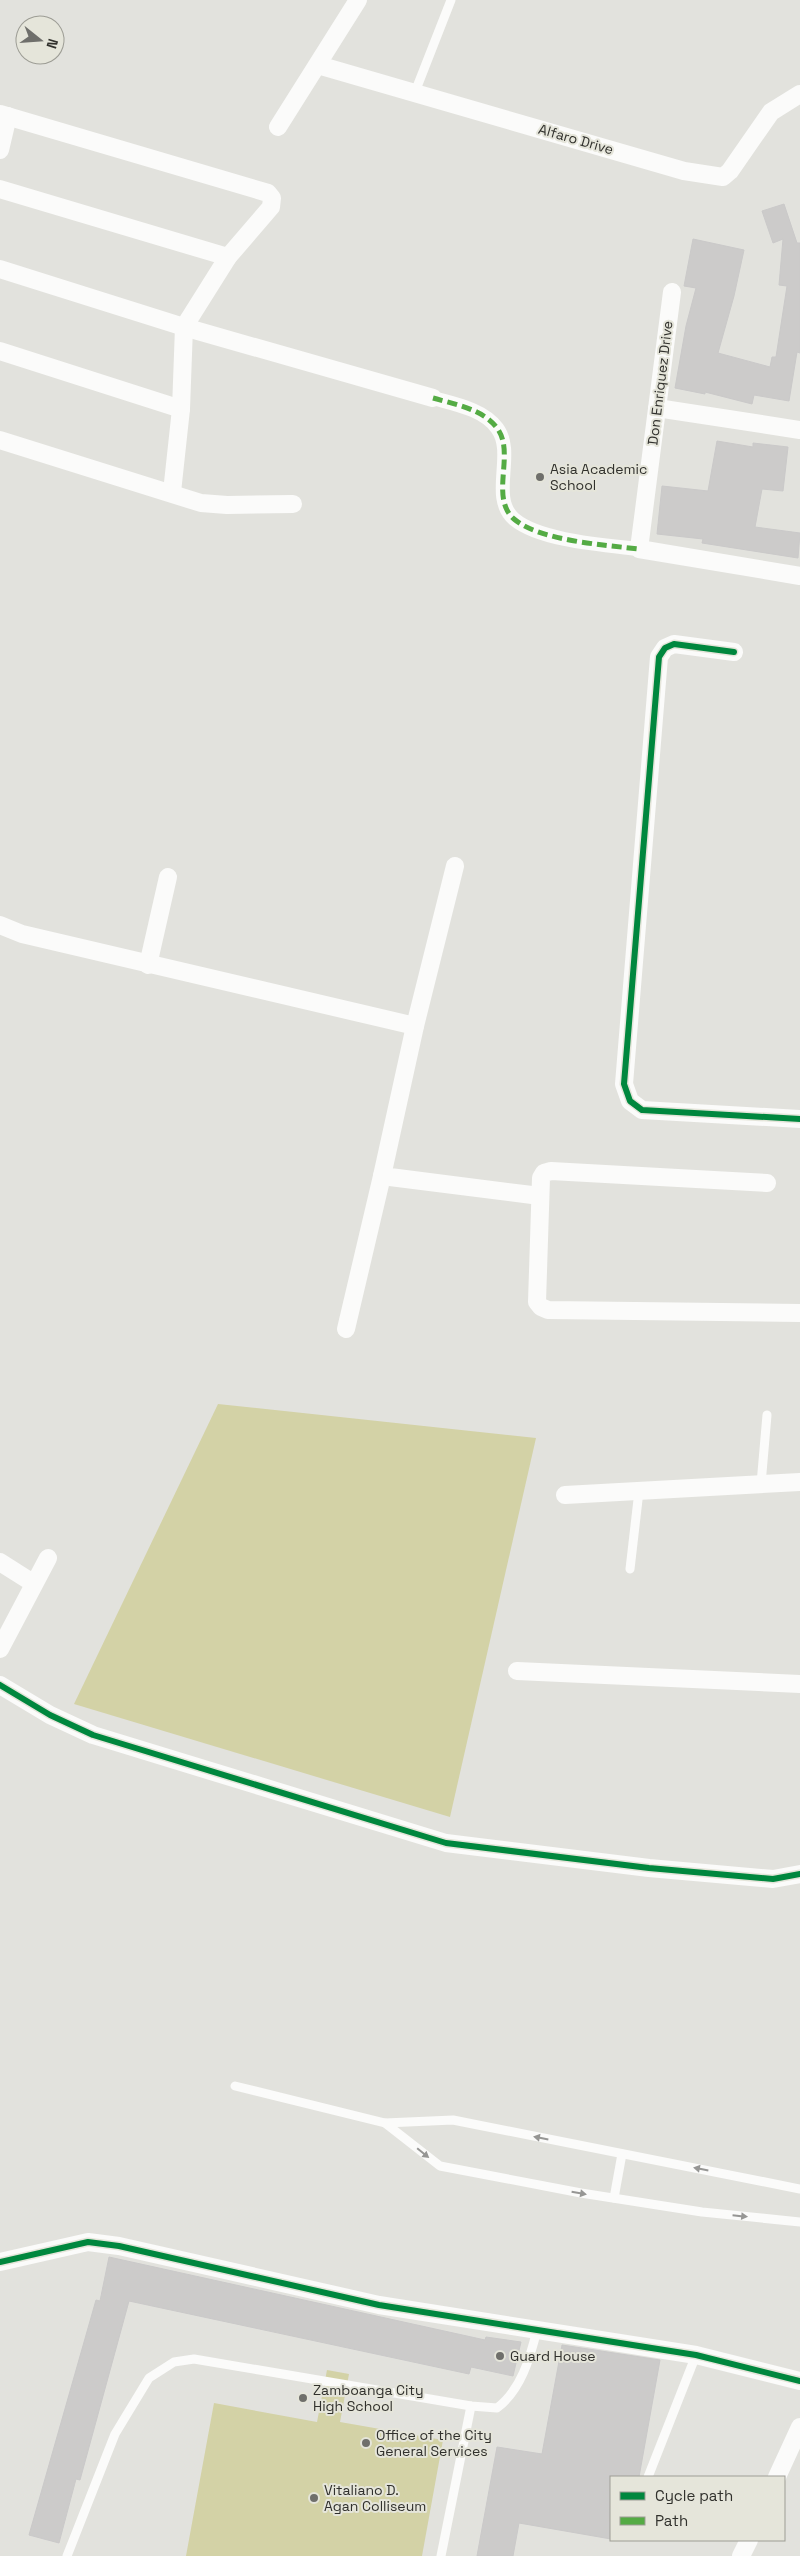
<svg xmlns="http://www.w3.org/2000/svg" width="800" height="2556" font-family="'Space Grotesk',sans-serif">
	<rect width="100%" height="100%" fill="#e2e2dd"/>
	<g fill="#d3d2a6">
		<polygon points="218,1404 536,1438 450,1817 74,1704"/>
		<polygon points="327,2370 349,2374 340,2422 443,2440 422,2556 186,2556 214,2403 317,2422"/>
	</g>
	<g fill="#cccbca" stroke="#cac9c9">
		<polygon points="784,204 797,243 800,243 800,353 797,352 789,401 754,395 752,404 705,392 705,394 675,388 686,326 696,288 684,286 693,239 744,250 734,296 718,353 770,367 772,357 776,357 787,286 779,285 783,239 773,243 762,211"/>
		<polygon points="717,441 753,447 753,443 788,447 783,491 762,489 755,527 800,533 798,558 702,543 703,539 657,534 662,486 708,491"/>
		<polygon points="109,2257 485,2340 486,2337 521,2342 513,2376 471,2367 469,2374 129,2301 80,2480 76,2479 59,2543 29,2535 96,2300 100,2301"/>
		<polygon points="562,2345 660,2360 639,2477 611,2477 611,2539 519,2523 513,2556 477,2556 497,2447 542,2454"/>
	</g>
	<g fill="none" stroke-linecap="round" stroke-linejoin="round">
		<g stroke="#fbfbfa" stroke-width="9">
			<polyline points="415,92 451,0"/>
			<polyline points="761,1484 767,1415"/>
			<polyline points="630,1569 639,1491"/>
			<polyline points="235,2086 385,2123 453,2120 800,2189"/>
			<polyline points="385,2123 440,2166 581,2193 702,2212 800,2222"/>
			<polyline points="614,2198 622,2154"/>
			<polyline points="648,2477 696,2355"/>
			<path d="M67,2556l48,-122 34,-56 25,-16 20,-3 277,47 26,2c24,-18 33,-50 40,-78"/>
			<polyline points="441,2556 471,2406"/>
		</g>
		<path stroke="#fbfbfa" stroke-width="14" d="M433,398c21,6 50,11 64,30 19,25 -8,69 17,91 26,22 91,26 125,30"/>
		<g stroke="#fbfbfa" stroke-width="18">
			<polyline points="318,65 684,171 723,177 730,171 771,112 800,94"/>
			<polyline points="0,114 268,193 272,198 271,207 228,257 184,327 181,409 172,492"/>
			<polyline points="278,127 358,0"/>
			<polyline points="0,150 8,116"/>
			<polyline points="0,189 228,257"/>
			<polyline points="0,269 184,327 433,398"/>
			<polyline points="672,292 639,549 800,576"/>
			<polyline points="0,351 181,409"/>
			<polyline points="657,408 800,430"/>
			<polyline points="0,440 201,503 227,505 293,504"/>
			<polyline points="734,652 674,644 665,648 659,657 624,1084 630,1101 642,1110 800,1119"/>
			<polyline points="455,866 415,1026 382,1176 540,1196"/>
			<polyline points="0,925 22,934 415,1026"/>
			<polyline points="148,965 168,877"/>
			<polyline points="767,1183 551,1171 544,1173 541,1178 537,1302 541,1307 548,1310 800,1313"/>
			<polyline points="346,1329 382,1176"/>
			<polyline points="565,1495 800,1482"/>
			<polyline points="0,1562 33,1583"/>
			<polyline points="0,1649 48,1558"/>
			<polyline points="517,1671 800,1684"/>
			<polyline points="0,1685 50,1715 93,1735 446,1843 649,1868 773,1879 800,1874"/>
			<polyline points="0,2262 88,2242 119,2246 379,2305 696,2355 800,2381"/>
			<polyline points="777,2477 800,2427"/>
			<polyline points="741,2556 749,2540"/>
		</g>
		<path stroke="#54ab44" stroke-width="5" stroke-dasharray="10 5" stroke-linecap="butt" d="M433,398c21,6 50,11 64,30 19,25 -8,69 17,91 26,22 91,26 125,30"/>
		<g stroke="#e5e5da" stroke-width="9">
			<g id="cycleway">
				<polyline points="734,652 674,644 665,648 659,657 624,1084 630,1101 642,1110 800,1119"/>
				<polyline points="0,1685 50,1715 93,1735 446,1843 649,1868 773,1879 800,1874"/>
				<polyline points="0,2262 88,2242 119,2246 379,2305 696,2355 800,2381"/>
			</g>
		</g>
		<use href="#cycleway" stroke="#00873e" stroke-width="6"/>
	</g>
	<defs><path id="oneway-solid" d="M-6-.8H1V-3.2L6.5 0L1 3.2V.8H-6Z" transform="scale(1.25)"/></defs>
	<g fill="#969694">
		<use href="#oneway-solid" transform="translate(541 2138) rotate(-169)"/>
		<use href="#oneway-solid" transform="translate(423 2153) rotate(39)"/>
		<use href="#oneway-solid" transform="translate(701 2169) rotate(-169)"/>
		<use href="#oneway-solid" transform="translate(579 2193) rotate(10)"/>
		<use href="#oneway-solid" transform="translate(740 2216) rotate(6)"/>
	</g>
	<g fill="#6f6f6b" stroke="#e5e5da" stroke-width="2">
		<circle cx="540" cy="477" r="5"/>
		<circle cx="500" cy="2356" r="5"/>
		<circle cx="303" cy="2398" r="5"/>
		<circle cx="366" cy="2443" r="5"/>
		<circle cx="314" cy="2498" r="5"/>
	</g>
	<g text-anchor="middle" stroke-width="4" stroke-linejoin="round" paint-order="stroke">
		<g font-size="14" fill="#31312d" stroke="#e5e5da">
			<text transform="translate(576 139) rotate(16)" y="5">Alfaro Drive</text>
			<text transform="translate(660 383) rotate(-83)" y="5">Don Enriquez Drive</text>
		</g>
		<g font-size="14" fill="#31312d" stroke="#e5e5da" text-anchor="start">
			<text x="550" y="474">Asia Academic<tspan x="550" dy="16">School</tspan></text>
			<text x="510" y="2361">Guard House</text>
			<text x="313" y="2395">Zamboanga City<tspan x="313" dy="16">High School</tspan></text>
			<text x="376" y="2440">Office of the City<tspan x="376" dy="16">General Services</tspan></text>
			<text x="324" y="2495">Vitaliano D.<tspan x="324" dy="16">Agan Colliseum</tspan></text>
		</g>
	</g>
	<rect x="610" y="2476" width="175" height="65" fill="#e5e5da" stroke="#9d9d95"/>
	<rect x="620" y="2492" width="25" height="8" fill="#00873e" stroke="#9d9d95"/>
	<text x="655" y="2501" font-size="15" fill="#31312d">Cycle path</text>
	<rect x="620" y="2517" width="25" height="8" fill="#54ab44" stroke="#9d9d95"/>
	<text x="655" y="2526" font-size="15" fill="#31312d">Path</text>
	<g transform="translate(40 40) rotate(107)"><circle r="24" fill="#e5e5da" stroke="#9d9d95"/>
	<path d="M0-4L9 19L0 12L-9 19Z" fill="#6f6f6b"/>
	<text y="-8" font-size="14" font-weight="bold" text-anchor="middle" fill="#31312d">N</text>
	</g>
</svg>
